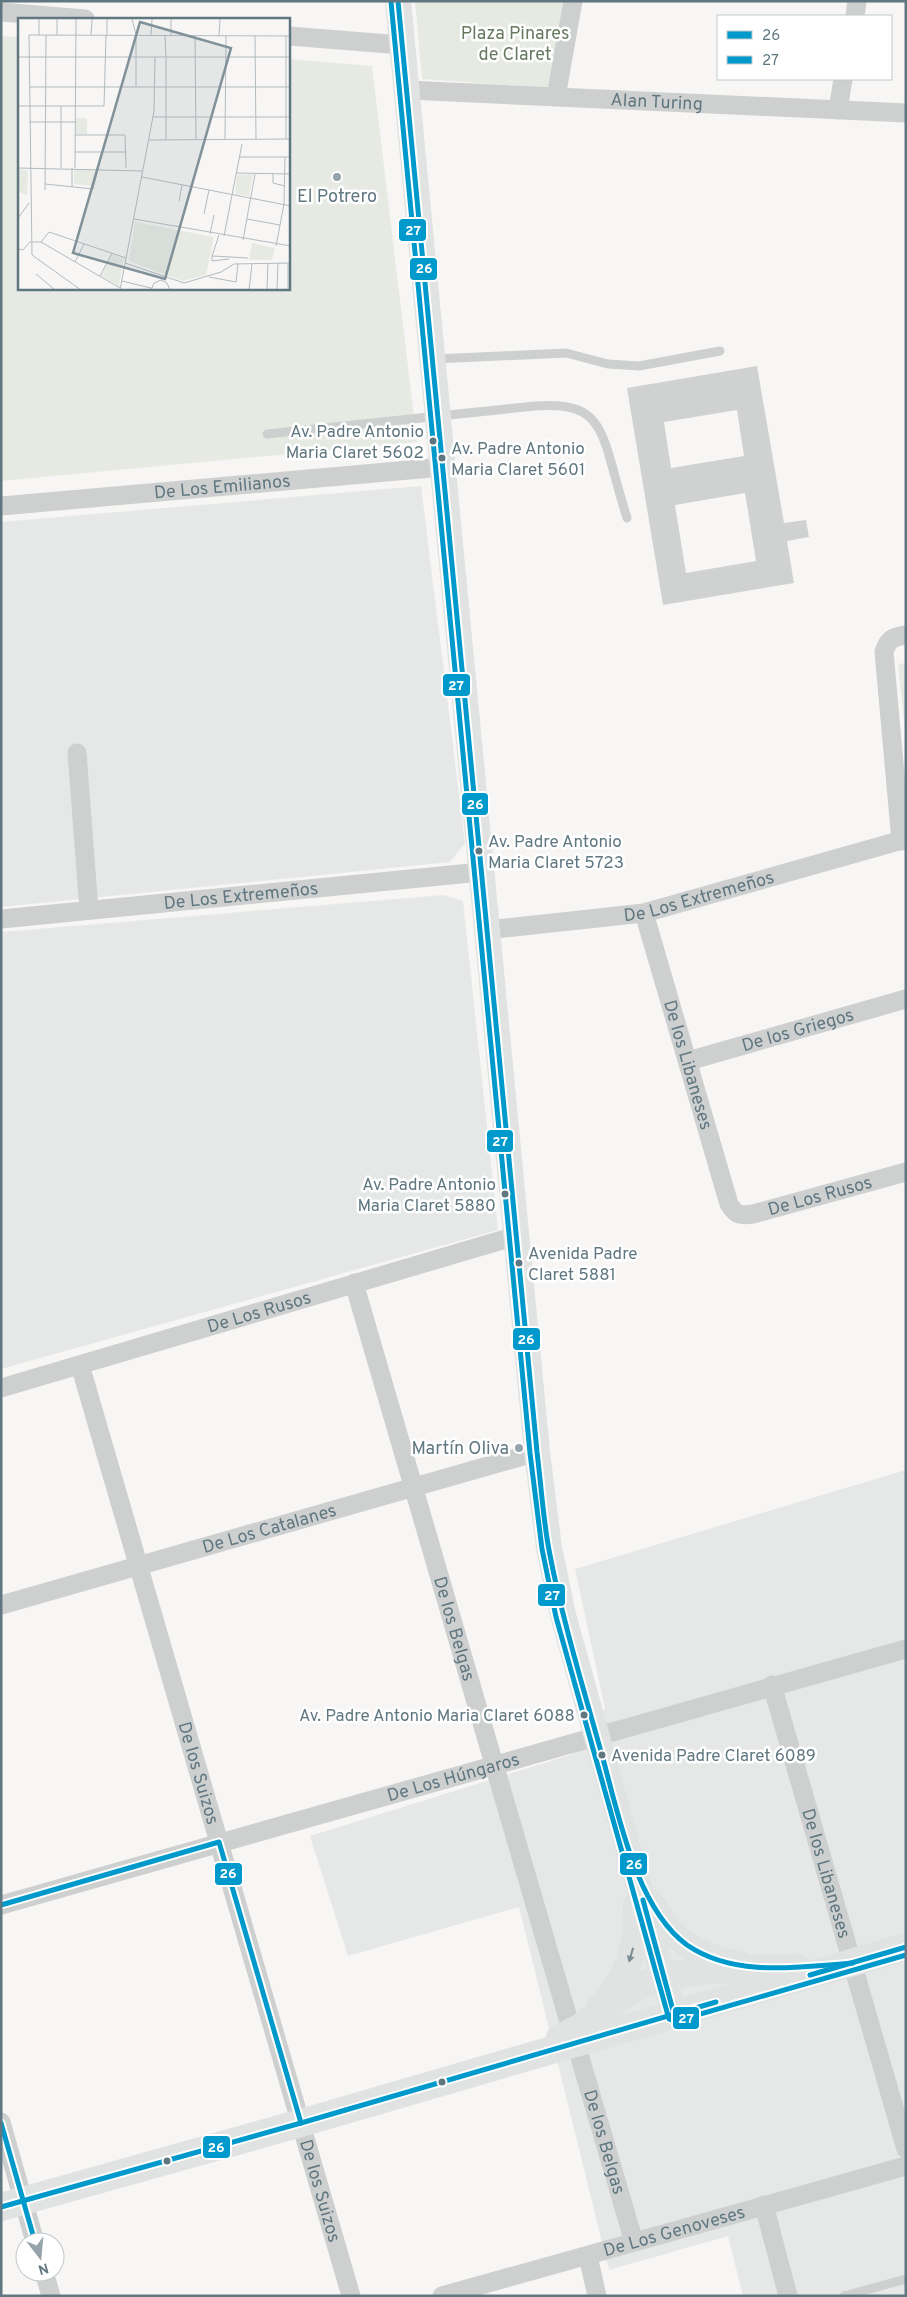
<svg xmlns="http://www.w3.org/2000/svg" width="907" height="2297" font-family="Overpass,sans-serif">
	<rect width="100%" height="100%" fill="#f7f6f5"/>
	<g fill="#e6e8e7">
		<polygon points="421,486 465,843 450,862 1,907 1,522"/>
		<polygon points="444,895 463,901 498,1230 1,1369 1,932"/>
		<polygon points="906,1470 906,2296 743,2296 728,2236 609,2270 519,1907 348,1956 310,1836 573,1754 605,1709 575,1569"/>
	</g>
	<g fill="#e7eae3">
		<polygon points="415,1 566,1 551,88 422,79"/>
		<polygon points="1,36 19,37 19,289 289,289 289,59 372,66 417,442 1,481"/>
		<polygon points="906,663 906,739 898,664"/>
	</g>
	<path fill="#d0d2d2" fill-rule="evenodd" d="M757,366l27,157 22,-3 3,17 -22,4 7,42 -131,22 -36,-217zM737,410l7,46 -73,12 -7,-46zM745,493l11,68 -70,12 -11,-68z"/>
	<g fill="none" stroke-linecap="round" stroke-linejoin="round">
		<g stroke="#ced0d0" stroke-width="9">
			<polyline points="435,359 566,353 608,364 639,366 720,351"/>
			<path d="M267,434l268,-28c50,-3 63,8 76,56 5,18 10,37 16,56"/>
			<polyline points="844,2296 906,2279"/>
		</g>
		<g stroke="#ced0d0" stroke-width="19">
			<polyline points="1,12 85,19"/>
			<polyline points="855,16 857,1"/>
			<polyline points="289,36 402,45"/>
			<path id="s1" d="M407,90l499,23"/>
			<polyline points="556,97 573,1"/>
			<polyline points="838,110 843,79"/>
			<path id="s2" d="M1,506l442,-39"/>
			<polyline points="77,753 89,910"/>
			<path d="M901,841l-17,-189c4,-13 9,-15 22,-17"/>
			<path id="s3" d="M644,913l85,291c7,11 11,12 24,10l153,-42"/>
			<path id="s4" d="M1,919l480,-47"/>
			<path id="s5" d="M487,930l157,-17 262,-74"/>
			<path id="s6" d="M688,1061l218,-62"/>
			<path id="s7" d="M354,1283l218,749"/>
			<path id="s8" d="M80,1365l271,931"/>
			<path id="s9" d="M1,1388l515,-152"/>
			<path id="s10" d="M1,1605l536,-153"/>
			<path id="s11" d="M772,1685l134,464"/>
			<path id="s12" d="M1,1905l905,-256"/>
			<path id="s13" d="M576,2044l58,198"/>
			<polyline points="1,2122 35,2242"/>
			<polyline points="764,2205 788,2296"/>
			<polyline points="588,2256 597,2296"/>
			<polyline points="44,2272 51,2296"/>
			<path id="s14" d="M442,2296l464,-130"/>
		</g>
		<g stroke="#e1e2e2" stroke-width="26">
			<polyline points="398,1 537,1452 549,1548 563,1615 674,2014"/>
			<path d="M651,1902c20,40 49,55 91,63"/>
			<path d="M599,2008c28,-30 39,-61 37,-103"/>
		</g>
		<g stroke="#e1e2e2" stroke-width="28">
			<path d="M560,2038c8,-4 16,-8 24,-13 20,-13 37,-32 60,-41 47,-19 103,-14 153,-16"/>
			<polyline points="1,2207 301,2123 906,1947"/>
		</g>
		<g stroke="#fff" stroke-width="9">
			<g id="bus-1">
				<path d="M398,1l139,1451c4,32 6,66 12,98 13,69 34,137 53,205 16,58 34,153 85,190 48,33 112,22 166,18"/>
				<polyline points="643,1900 674,2014"/>
				<polyline points="1,1905 219,1842 301,2123"/>
				<polyline points="810,1975 906,1947"/>
				<polyline points="1,2123 35,2242"/>
				<polyline points="1,2207 301,2123 716,2002"/>
			</g>
		</g>
		<g stroke="#fff" stroke-width="9">
			<polyline id="bus-2" points="391,2 530,1453 542,1549 556,1617 669,2019 676,2021 906,1955"/>
		</g>
		<use href="#bus-1" stroke="#0099cb" stroke-width="5"/>
		<use href="#bus-2" stroke="#0099cb" stroke-width="5"/>
	</g>
	<defs><path id="oneway-solid" d="M-6-.8H1V-3.2L6.5 0L1 3.2V.8H-6Z" transform="scale(1.25)"/></defs>
	<use fill="#7a8c94" href="#oneway-solid" transform="translate(631 1955) rotate(106)"/>
	<g fill="#95a3aa" stroke="#fff" stroke-width="2">
		<circle cx="337" cy="177" r="5"/>
		<circle cx="519" cy="1448" r="5"/>
	</g>
	<g fill="#607781" stroke="#fff" stroke-width="2">
		<circle cx="433" cy="441" r="4.5"/>
		<circle cx="442" cy="458" r="4.5"/>
		<circle cx="479" cy="851" r="4.5"/>
		<circle cx="505" cy="1194" r="4.5"/>
		<circle cx="519" cy="1263" r="4.5"/>
		<circle cx="584" cy="1715" r="4.5"/>
		<circle cx="602" cy="1755" r="4.5"/>
		<circle cx="442" cy="2082" r="4.5"/>
		<circle cx="167" cy="2161" r="4.5"/>
	</g>
	<g text-anchor="middle" stroke-width="5" stroke-linejoin="round" paint-order="stroke">
		<g font-size="17" fill="#607781" stroke="#fff" text-anchor="start">
			<text x="424" y="437" text-anchor="end">Av. Padre Antonio<tspan x="424" dy="21">Maria Claret 5602</tspan></text>
			<text x="451" y="454">Av. Padre Antonio<tspan x="451" dy="21">Maria Claret 5601</tspan></text>
			<text x="488" y="847">Av. Padre Antonio<tspan x="488" dy="21">Maria Claret 5723</tspan></text>
			<text x="496" y="1190" text-anchor="end">Av. Padre Antonio<tspan x="496" dy="21">Maria Claret 5880</tspan></text>
			<text x="528" y="1259">Avenida Padre<tspan x="528" dy="21">Claret 5881</tspan></text>
			<text x="575" y="1721" text-anchor="end">Av. Padre Antonio Maria Claret 6088</text>
			<text x="611" y="1761">Avenida Padre Claret 6089</text>
		</g>
		<g font-size="18" fill="#677960" stroke="#fff">
			<text x="515" y="39">Plaza Pinares<tspan x="515" dy="21">de Claret</tspan></text>
		</g>
		<g font-size="18" fill="#607781" stroke="#fff">
			<text dy="6" stroke="none"><textPath href="#s1" startOffset="250">Alan Turing</textPath></text>
			<text dy="6" stroke="none"><textPath href="#s2" startOffset="222">De Los Emilianos</textPath></text>
			<text dy="6" stroke="none"><textPath href="#s4" startOffset="241">De Los Extremeños</textPath></text>
			<text dy="6" stroke="none"><textPath href="#s5" startOffset="215">De Los Extremeños</textPath></text>
			<text dy="6" stroke="none"><textPath href="#s6" startOffset="114">De los Griegos</textPath></text>
			<text dy="6" stroke="none"><textPath href="#s3" startOffset="158">De los Libaneses</textPath></text>
			<text dy="6" stroke="none"><textPath href="#s3" startOffset="401">De Los Rusos</textPath></text>
			<text dy="6" stroke="none"><textPath href="#s9" startOffset="269">De Los Rusos</textPath></text>
			<text dy="6" stroke="none"><textPath href="#s10" startOffset="279">De Los Catalanes</textPath></text>
			<text dy="6" stroke="none"><textPath href="#s7" startOffset="360">De los Belgas</textPath></text>
			<text dy="6" stroke="none"><textPath href="#s8" startOffset="425">De los Suizos</textPath></text>
			<text dy="6" stroke="none"><textPath href="#s12" startOffset="470">De Los Húngaros</textPath></text>
			<text dy="6" stroke="none"><textPath href="#s11" startOffset="196">De los Libaneses</textPath></text>
			<text dy="6" stroke="none"><textPath href="#s13" startOffset="102">De los Belgas</textPath></text>
			<text dy="6" stroke="none"><textPath href="#s8" startOffset="860">De los Suizos</textPath></text>
			<text dy="6" stroke="none"><textPath href="#s14" startOffset="241">De Los Genoveses</textPath></text>
		</g>
		<g font-size="18" fill="#607781" stroke="#fff">
			<text x="337" y="202">El Potrero</text>
			<text x="509" y="1454" text-anchor="end">Martín Oliva</text>
		</g>
	</g>
	<g transform="translate(18 18)">
		<rect width="272" height="272" fill="#f7f6f5"/>
		<path d="M58,100h11v16h-11zM0,151l10,1 -1,26 -9,-5zM56,151h23l-3,17 -20,-2zM235,156l-4,22 -14,-2 2,-19zM117,204l79,15 -8,38 -24,6 -53,-20zM234,225l23,5 -3,12h-23zM94,236l12,5 -5,27 -18,-10z" fill="#e7eae3"/>
		<path fill="none" stroke="#b2bbc0" stroke-width="1" d="M21,1v16M39,1v16M114,1l4,16v52M73,17l1,-16M89,17v-16M133,17l1,-16M147,17l1,22M153,17v-16M177,18l1,103M201,18l1,-17M237,18l1,103M268,18v103M0,39h273M148,40v82M11,69h262M0,88h86l2,-71M43,88v62M135,99h138M11,104h47M57,117h50l1,33M207,121l1,-103M131,122l142,-1M57,134h51M221,139h52M0,150l124,3M57,150l1,-149M218,155l55,1M255,156v9l12,3M124,159l149,29M27,166l48,5 5,-20M54,169v-19M27,172l1,-155M161,183l3,-16M186,196l5,-24M0,200l11,-15M116,201l157,27M229,201l33,6M192,216l4,-19M201,217l-7,21 36,2M206,218l18,-92M225,222l12,-66M23,224l8,-10 77,26M258,228l8,-42 1,-47M0,231l5,1 7,-8h11l79,46M194,238v5l17,-2M57,244l9,-18M107,245l59,20 37,-11 13,-8 57,-1M18,256l19,16M82,258l12,-23M191,259l27,5 2,-18M104,263l29,7M63,272l-49,-35 -3,-220 262,1M102,272l34,-179 1,-54M133,272l3,-7 7,-3 6,3 3,7M231,272l3,-26M249,272l1,-27M259,272l1,-27M270,272v-27"/>
		<path fill="#80919a" fill-opacity="0.15" stroke="#80919a" stroke-width="2.5" d="M122,4l91,26 -66,231 -92,-26z"/>
		<rect width="272" height="272" fill="none" stroke="#607781" stroke-width="2.5"/>
	</g>
	<g stroke="#fff" stroke-width="2">
		<rect x="398" y="218" width="29" height="24" rx="5" fill="#0099cb"/>
		<rect x="409" y="257" width="29" height="24" rx="5" fill="#0099cb"/>
		<rect x="442" y="673" width="29" height="24" rx="5" fill="#0099cb"/>
		<rect x="461" y="792" width="28" height="24" rx="5" fill="#0099cb"/>
		<rect x="486" y="1129" width="28" height="24" rx="5" fill="#0099cb"/>
		<rect x="512" y="1327" width="29" height="24" rx="5" fill="#0099cb"/>
		<rect x="537" y="1583" width="29" height="24" rx="5" fill="#0099cb"/>
		<rect x="619" y="1852" width="29" height="24" rx="5" fill="#0099cb"/>
		<rect x="214" y="1862" width="29" height="24" rx="5" fill="#0099cb"/>
		<rect x="672" y="2006" width="28" height="24" rx="5" fill="#0099cb"/>
		<rect x="202" y="2135" width="29" height="24" rx="5" fill="#0099cb"/>
	</g>
	<g font-size="14" text-anchor="middle" font-weight="bold" fill="#fff">
		<text x="413" y="235">27</text>
		<text x="424" y="273">26</text>
		<text x="456" y="690">27</text>
		<text x="475" y="809">26</text>
		<text x="500" y="1146">27</text>
		<text x="526" y="1344">26</text>
		<text x="552" y="1600">27</text>
		<text x="634" y="1869">26</text>
		<text x="228" y="1878">26</text>
		<text x="686" y="2023">27</text>
		<text x="216" y="2152">26</text>
	</g>
	<rect width="907" height="2297" fill="none" stroke="#607781" stroke-width="5"/>
	<rect x="717" y="15" width="175" height="65" fill="#ffffff" stroke="#bfc9cd"/>
	<rect x="727" y="31" width="25" height="8" fill="#0099cb" stroke="#bfc9cd"/>
	<text x="762" y="40" font-size="15" fill="#607781">26</text>
	<rect x="727" y="56" width="25" height="8" fill="#0099cb" stroke="#bfc9cd"/>
	<text x="762" y="65" font-size="15" fill="#607781">27</text>
	<g transform="translate(40 2257) rotate(164)"><circle r="24" fill="#ffffff" stroke="#bfc9cd"/>
	<path d="M0-4L9 19L0 12L-9 19Z" fill="#95a3aa"/>
	<text y="-8" font-size="14" font-weight="bold" text-anchor="middle" fill="#607781">N</text>
	</g>
</svg>
